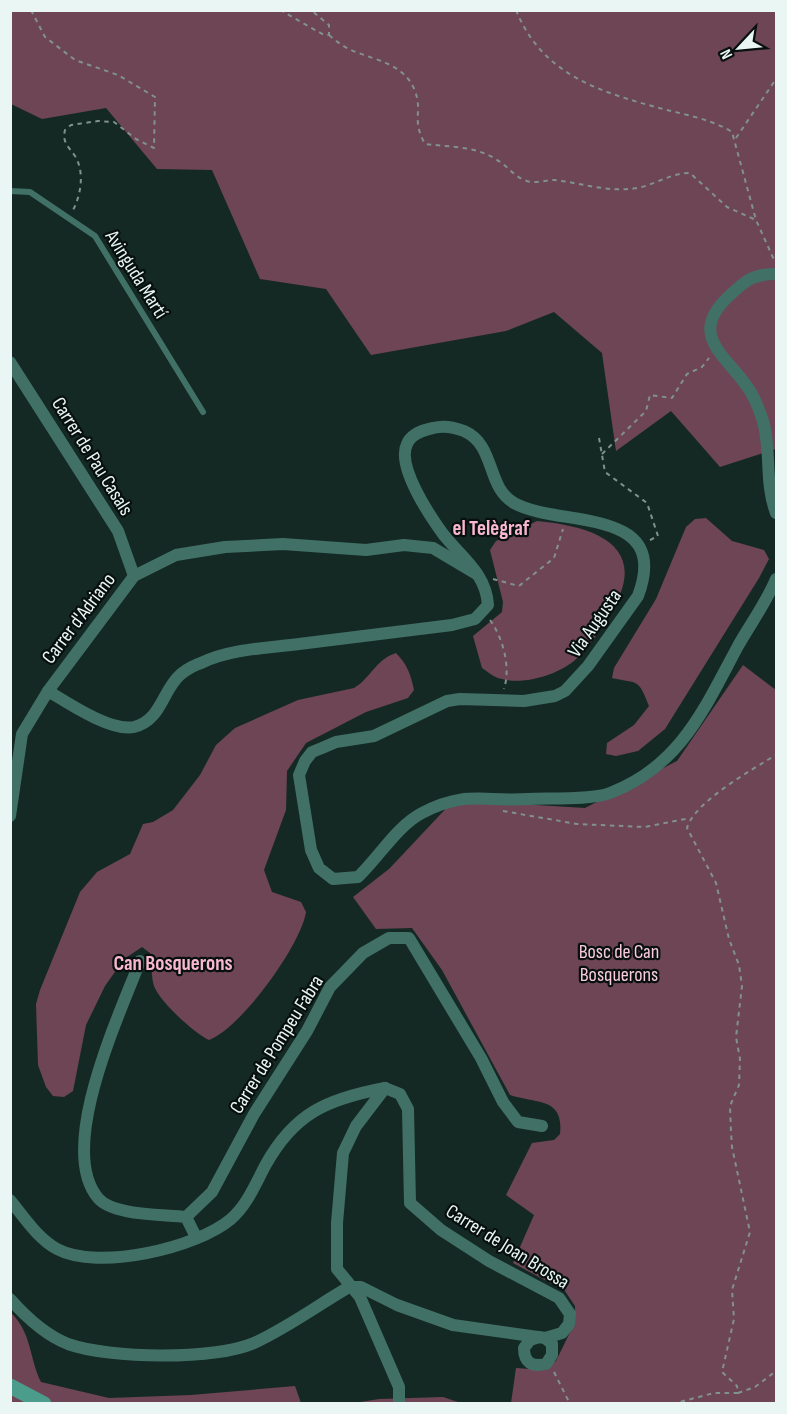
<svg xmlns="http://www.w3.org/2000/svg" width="787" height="1414" font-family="'Sofia Sans Condensed',sans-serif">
	<rect width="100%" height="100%" fill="#152924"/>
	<g fill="#6e4554">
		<polygon points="11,11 776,11 776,449 720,467 671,411 616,451 602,353 554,312 506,331 371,355 326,289 260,279 212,170 157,169 106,108 42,119 11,104"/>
		<path d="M706,518l26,23 32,9 5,9 -10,19 -94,151 -27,22 -22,5 -10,-2 1,-11 27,-18 15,-19c-11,-28 -10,-22 -37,-28l2,-10 42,-69 30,-72 9,-8z"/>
		<path d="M537,521c65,6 117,29 69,99 -9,14 -18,29 -31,40 -17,15 -51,25 -73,19 -7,-1 -14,-7 -20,-11l-9,-32 29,-24 1,-10 -13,-52 6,-9z"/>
		<path d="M396,653c11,11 15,22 18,37l-6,8 -42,14 -60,31 -19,28 -1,39 -22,60 8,22 29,10 5,10c-5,33 -65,116 -97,128 -15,-7 -49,-38 -55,-54 -3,-10 -2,-22 -4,-33l-8,-6 -18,12 -19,27 -19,39 -13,66 -9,6 -11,-1 -7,-9 -8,-22 -2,-61 4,-14 40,-98 17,-20 33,-18 13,-30 10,-2 20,-12 27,-35 16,-30 19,-17 63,-28 56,-12c17,-10 21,-28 42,-35z"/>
		<path d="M743,665l33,25v713h-265l5,-35 27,2 13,-9 19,-39v-16l-10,-15 -52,-28 21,-48 -28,-20 26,-52 22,-3 6,-6c4,-37 -23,-30 -50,-39l-68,-125 -30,-42 -36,1 -23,-32 36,-28 65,-69 131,8 92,-47z"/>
		<path d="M10,1312c22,20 19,46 31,70l68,16 82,-3 104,-9 6,17h-290z"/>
		<polygon points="443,1397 461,1403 348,1404 379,1399"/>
	</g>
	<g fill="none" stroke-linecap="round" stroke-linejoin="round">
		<g stroke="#81918d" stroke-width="2" stroke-dasharray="4.5 4.5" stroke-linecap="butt">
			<path d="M31,10l14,27 30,23 43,15 37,22 -1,51 -18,-9 -22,-17 -16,-1 -27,4 -6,5c-3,12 3,16 10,26 10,16 6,40 -3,56"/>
			<polyline points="280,10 324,35 329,35 329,25 311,10"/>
			<path d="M516,10c26,65 84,82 147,99 23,6 48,10 69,23l24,88 19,42"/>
			<path d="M329,35c8,7 16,13 27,17 23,9 49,13 59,39 8,21 -4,28 10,53 24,3 52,2 72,16 11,6 17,17 30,21 8,3 19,-1 27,-1 28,3 55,13 83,8 18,-3 33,-15 53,-15l37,34 29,13"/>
			<polyline points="736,138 776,79"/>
			<polyline points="599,438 605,472 647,503 658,536 648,541"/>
			<polyline points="602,454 646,411 650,395 672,398 687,374 702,367 709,358"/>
			<polyline points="493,579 519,586 554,558 563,529"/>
			<path d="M490,620c13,18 21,47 14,69"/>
			<polyline points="503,811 577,824 645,827 690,818"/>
			<polyline points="554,1372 570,1404"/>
			<polyline points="738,1393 755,1387 776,1371"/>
			<path d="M672,1404l42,-11h24l-1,-7 -15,-14 12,-53 -2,-29 18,-58 -18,-85 -1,-15 -1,-26 9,-21 1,-26 -4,-22 6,-51 -3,-21 -10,-26 -13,-56 -29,-55c7,-26 66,-59 89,-73"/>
		</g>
		<polyline stroke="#417166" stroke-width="6" points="10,191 30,192 95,236 203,412"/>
		<g stroke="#417166" stroke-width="12">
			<path d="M776,274c-23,0 -30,6 -47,22 -41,38 -5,58 17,89 7,9 12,21 16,33 10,30 2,64 14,95"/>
			<polyline points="10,362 118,531 134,576"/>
			<path d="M48,691c20,12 63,41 86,36 28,-7 28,-37 47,-53 5,-4 14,-9 20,-11 29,-14 66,-15 98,-19 51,-6 102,-13 153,-19l23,-6 13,-14c-2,-32 -27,-48 -45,-71 -13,-18 -47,-68 -36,-90 4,-10 16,-14 26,-16 11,-3 21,-1 31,3 32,14 22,56 50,72 45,25 158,2 124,93l-50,70 -23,25 -10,5 -31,5 -64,-2 -13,2 -73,35 -38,6 -14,6 -10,4 -7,9 -6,14 12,75 8,18 14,11 25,-2c21,-20 39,-51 64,-64 44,-23 62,-11 106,-14 21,-1 64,1 82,-6 71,-27 95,-86 128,-147 13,-23 28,-43 38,-67"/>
			<polyline points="10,816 22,734 48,691 134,576 176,555 225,547 283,544 366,550 404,545 433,548 475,573"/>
			<path d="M140,961c-20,53 -84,187 -42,237 15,18 65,16 88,19l10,20"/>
			<polyline points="385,1088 356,1126 343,1153 337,1223 337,1269 360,1297 399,1387 399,1404"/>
			<path d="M10,1200c14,17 28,39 47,49 41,22 140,-1 174,-30 16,-14 24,-34 34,-53 29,-53 62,-67 120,-78"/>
			<polyline points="186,1217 212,1192 254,1114 307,1031 330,987 363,953 389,938 409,938 481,1058 503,1102 518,1122 542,1126"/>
			<path d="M10,1299c16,18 35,36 58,45 42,15 146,16 186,-1 33,-15 64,-38 95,-56h12l36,18 56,20 92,13 17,-5 7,-9 1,-10 -11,-16 -70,-37 -48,-31 -31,-27 -2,-94 -8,-15 -15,-6"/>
			<path d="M539,1337l-9,3 -6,8c0,15 8,19 22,16l6,-9v-11l-7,-6"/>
		</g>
		<polyline stroke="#4c9c8b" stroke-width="15" points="10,1386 44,1404"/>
	</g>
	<g text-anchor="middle" stroke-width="4.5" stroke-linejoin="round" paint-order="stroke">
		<g font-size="20" fill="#eaf6f3" stroke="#07100e">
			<text transform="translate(137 274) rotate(58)" y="7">Avinguda Martí</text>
			<text transform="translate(93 456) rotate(58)" y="7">Carrer de Pau Casals</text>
			<text transform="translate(78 618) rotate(-53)" y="7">Carrer d'Adriano</text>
			<text transform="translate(594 623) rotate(-55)" y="7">Via Augusta</text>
			<text transform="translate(276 1044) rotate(-58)" y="7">Carrer de Pompeu Fabra</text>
			<text transform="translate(508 1246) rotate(32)" y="7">Carrer de Joan Brossa</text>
		</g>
		<g font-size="20" fill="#f9cbdb" stroke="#07100e">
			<text x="619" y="958">Bosc de Can<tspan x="619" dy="23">Bosquerons</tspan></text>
		</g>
		<g font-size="21" font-weight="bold" fill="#f9b8cf" stroke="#07100e">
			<text x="491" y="535">el Telègraf</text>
			<text x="173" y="970">Can Bosquerons</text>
		</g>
	</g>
	<rect width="787" height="1414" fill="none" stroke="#eaf6f3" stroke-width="24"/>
	<g transform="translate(739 48) rotate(244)" stroke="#07100e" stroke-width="4.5" paint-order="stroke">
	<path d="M0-4.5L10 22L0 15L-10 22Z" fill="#eaf6f3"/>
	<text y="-9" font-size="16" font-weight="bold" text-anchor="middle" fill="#eaf6f3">N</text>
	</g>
</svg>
